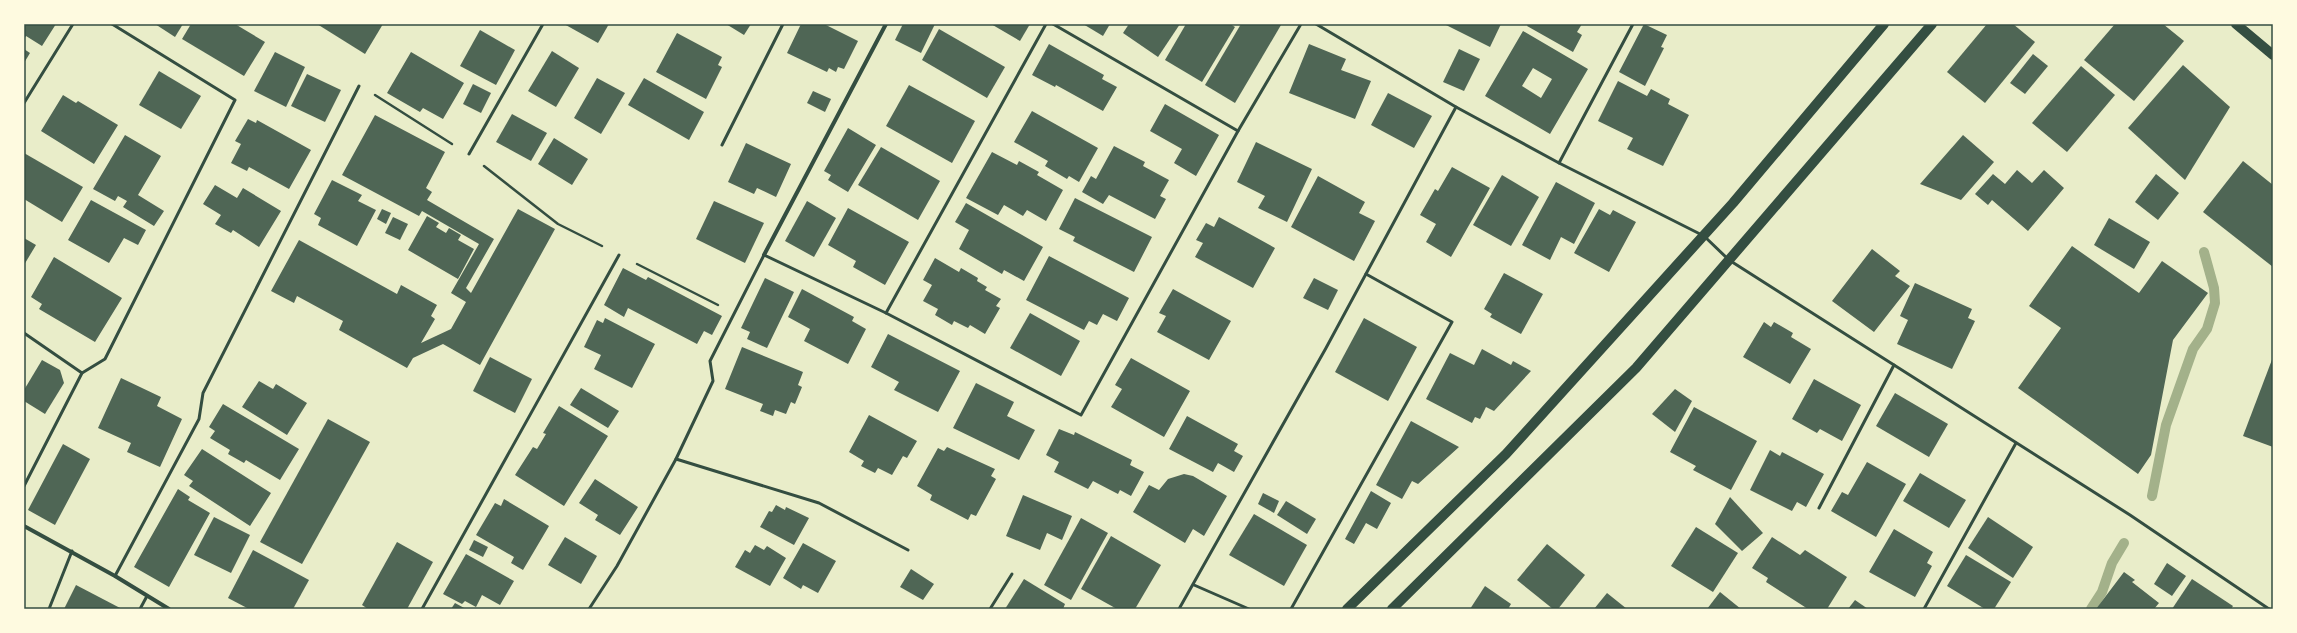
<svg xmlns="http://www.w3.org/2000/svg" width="2297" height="633" font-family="Helvetica,sans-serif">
	<rect width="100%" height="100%" fill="#e9edc9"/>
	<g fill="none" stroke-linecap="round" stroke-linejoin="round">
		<g stroke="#a3b18a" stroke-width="10">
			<polyline points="2152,496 2166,425 2193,349 2207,329 2215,303 2214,288 2204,252"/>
			<polyline points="2091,609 2102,592 2112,563 2124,543"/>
		</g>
	</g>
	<g fill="#4f6655" fill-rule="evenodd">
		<polygon points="24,24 56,24 42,46 26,36 24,39"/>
		<polygon points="155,24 183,24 175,37"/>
		<polygon points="191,24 235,24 265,42 244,76 182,39"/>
		<polygon points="317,24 383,24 365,54"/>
		<polygon points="564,24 609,24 598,43"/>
		<polygon points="726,24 751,24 744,35"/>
		<polygon points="801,24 824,24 858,41 844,69 838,67 836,72 829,68 827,72 787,53"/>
		<polygon points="903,24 935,24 921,53 895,40"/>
		<polygon points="991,24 1030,24 1020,41"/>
		<polygon points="1083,24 1110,24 1103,36"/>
		<polygon points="1129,24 1180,24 1158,57 1123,33"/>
		<polygon points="1186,24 1230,24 1235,27 1202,82 1165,60"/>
		<polygon points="1241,24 1281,25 1235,103 1205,85"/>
		<polygon points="1444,24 1501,24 1490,47"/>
		<polygon points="1528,24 1582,24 1577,32 1582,35 1573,52 1527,26"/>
		<polygon points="1644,24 1667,35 1661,47 1664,48 1645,86 1619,72"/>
		<polygon points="1987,24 2013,24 2035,42 1985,103 1947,72"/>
		<polygon points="2115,24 2163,24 2184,41 2134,101 2084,60"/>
		<polygon points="939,29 1005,67 987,98 922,60"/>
		<polygon points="480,30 515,50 496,85 460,66"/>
		<path d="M1523,31l65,38 -38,65 -65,-38zM1533,68l19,11 -11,19 -19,-12z"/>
		<polygon points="677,33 722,57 718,65 722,67 706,99 656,72"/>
		<polygon points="1049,44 1104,75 1102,79 1117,87 1103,111 1056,85 1055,87 1032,75"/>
		<polygon points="1309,44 1346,59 1341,70 1371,81 1355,119 1289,93"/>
		<polygon points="24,49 30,53 24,63"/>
		<polygon points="1459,49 1480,59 1464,91 1443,82"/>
		<polygon points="552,51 579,68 556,107 528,91"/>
		<polygon points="275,52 305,67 286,107 254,91"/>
		<polygon points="411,52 464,83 443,119 423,108 420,112 387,93"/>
		<polygon points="2033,54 2048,66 2025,94 2010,83"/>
		<polygon points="2183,65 2230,107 2185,180 2128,128"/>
		<polygon points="2081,66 2115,95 2067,152 2032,123"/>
		<polygon points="159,71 201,96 181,129 139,105"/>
		<polygon points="307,74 341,90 325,122 291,106"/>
		<polygon points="597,78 625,93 601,134 574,118"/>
		<polygon points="644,78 704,112 689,140 628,105"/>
		<polygon points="1618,81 1647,96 1651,89 1670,99 1668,104 1689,115 1663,166 1627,149 1633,138 1598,121"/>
		<polygon points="473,84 491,93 481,113 463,104"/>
		<polygon points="909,85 975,121 952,163 886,126"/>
		<polygon points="813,91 831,99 825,112 807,103"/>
		<polygon points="1388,93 1432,116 1414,148 1371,125"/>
		<polygon points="63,95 76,103 78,101 118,125 94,164 41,131"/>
		<polygon points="1165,104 1219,135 1196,176 1174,163 1182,149 1150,131"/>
		<polygon points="1032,111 1098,148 1079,182 1069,176 1067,179 1045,166 1048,161 1014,142"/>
		<polygon points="512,114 547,133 531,161 496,142"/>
		<polygon points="375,115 445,152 426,188 432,192 427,200 494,239 466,288 471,293 518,209 555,229 480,365 443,344 413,358 407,368 339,330 343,321 297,296 294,303 271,291 299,240 397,294 401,285 437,305 431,316 435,319 421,343 451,329 466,302 451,293 479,244 422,211 419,216 342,175"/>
		<polygon points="248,119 256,123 257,120 311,150 289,189 249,167 247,171 231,163 241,144 235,141"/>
		<polygon points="848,128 876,145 848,192 828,180 831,175 824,171"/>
		<polygon points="125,135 161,156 138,195 164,211 154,226 123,207 127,201 118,196 115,201 93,189"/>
		<polygon points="1963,135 1994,162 1961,200 1920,184"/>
		<polygon points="554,138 588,159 572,185 538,164"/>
		<polygon points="1256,142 1312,169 1287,222 1258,208 1265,196 1237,182"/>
		<polygon points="746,143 791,164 776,197 757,188 754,194 728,182"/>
		<polygon points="1114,146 1145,162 1143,166 1169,180 1160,196 1166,199 1155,219 1109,195 1103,204 1082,192 1091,176 1096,179"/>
		<polygon points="881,147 940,181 918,220 858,185"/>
		<polygon points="992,152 1017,165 1019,161 1039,172 1037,175 1063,190 1046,221 1027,210 1023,216 1004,205 998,215 966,198"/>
		<polygon points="24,153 83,187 62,222 24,199"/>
		<polygon points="2243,161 2273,185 2273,267 2203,212"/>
		<polygon points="1452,167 1490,188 1451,257 1426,242 1436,224 1420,215 1435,189 1438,191"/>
		<polygon points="2017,170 2032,183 2044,170 2064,188 2028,231 1992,200 1988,205 1975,194 1993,174 2005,184"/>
		<polygon points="2156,174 2179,193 2158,220 2135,202"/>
		<polygon points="1502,175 1539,197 1511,246 1473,225"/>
		<polygon points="1318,176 1365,202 1359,213 1375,221 1354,261 1291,227"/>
		<polygon points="332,180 362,195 358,201 376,210 357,246 318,225 321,218 314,214"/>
		<polygon points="1556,182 1595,203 1574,244 1561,237 1550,260 1522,245"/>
		<polygon points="215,185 237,198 243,188 281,211 259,247 233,230 231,233 215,224 221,215 203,204"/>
		<polygon points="1075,198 1152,237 1134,272 1073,241 1075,237 1059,229"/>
		<polygon points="91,200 146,230 138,245 124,238 109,263 68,240"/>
		<polygon points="714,201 764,223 745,263 696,239"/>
		<polygon points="807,201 836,218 814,257 785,241"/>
		<polygon points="966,203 1043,247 1024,281 1004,270 1002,274 959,249 969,230 955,222"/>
		<polygon points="848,208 909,242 885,285 853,267 856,261 828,245"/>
		<polygon points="382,209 391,213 386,224 377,219"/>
		<polygon points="1599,209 1610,215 1613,210 1636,222 1609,272 1574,253"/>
		<polygon points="427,216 439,223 436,227 446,233 449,228 461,235 458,240 474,249 458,279 408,250"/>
		<polygon points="393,217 408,224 400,240 385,233"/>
		<polygon points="1219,217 1275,248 1253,288 1195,257 1203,243 1196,240 1206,223 1214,227"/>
		<polygon points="2109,218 2150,242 2134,269 2094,245"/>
		<polygon points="24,238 36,245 24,265"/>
		<polygon points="2072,246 2139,293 2162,261 2208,293 2173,340 2151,455 2138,474 2018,388 2061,328 2029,306"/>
		<polygon points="1872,249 1900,271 1895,276 1910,286 1874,332 1832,301"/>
		<polygon points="1049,256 1129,298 1117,321 1103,314 1097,325 1089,321 1084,330 1026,300"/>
		<polygon points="54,257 122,298 95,342 39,309 42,304 31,297"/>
		<polygon points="935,258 959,272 961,268 978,278 977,281 987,287 985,290 1001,299 996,306 1000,308 985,334 970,325 968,328 954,321 952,325 935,315 938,309 923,301 932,285 923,280"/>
		<polygon points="623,268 646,280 648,277 722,316 712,335 704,331 697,344 628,308 624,317 604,305"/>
		<polygon points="1504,273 1543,294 1521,334 1490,317 1492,314 1484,309"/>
		<polygon points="765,278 794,292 767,348 747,339 750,332 741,328"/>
		<polygon points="1314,278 1338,290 1328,310 1303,298"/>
		<polygon points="1915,283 1972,309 1968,318 1975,321 1952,369 1897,344 1908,320 1900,316"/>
		<polygon points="802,289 854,317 852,321 866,329 848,364 804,341 810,329 788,317"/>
		<polygon points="1173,289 1231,321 1209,360 1157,332 1166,316 1159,313"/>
		<polygon points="1030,313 1080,341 1061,376 1010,348"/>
		<polygon points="605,318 655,344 632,388 594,369 601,355 584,347 597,320 603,323"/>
		<polygon points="1364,318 1417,347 1388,401 1335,372"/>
		<polygon points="1764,322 1771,327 1774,322 1793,333 1791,337 1811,349 1790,384 1743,357"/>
		<polygon points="888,334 960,371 938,412 894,390 899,382 871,367"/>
		<polygon points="742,347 803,372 798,385 802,387 795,404 791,402 786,414 775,410 773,416 760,411 763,404 725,389"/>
		<polygon points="1482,349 1511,365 1513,361 1531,371 1494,411 1486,407 1480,419 1475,417 1472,423 1426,399 1450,353 1474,365"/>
		<polygon points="490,357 532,379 515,413 473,391"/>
		<polygon points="2273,357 2273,447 2243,436"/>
		<polygon points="1131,358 1190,391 1164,437 1111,407 1122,389 1115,385"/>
		<polygon points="42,360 60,370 64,383 45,414 24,401 24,390"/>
		<polygon points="121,378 161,397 157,406 182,419 160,467 127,452 131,443 98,428"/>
		<polygon points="1814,379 1861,405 1842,441 1820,429 1817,433 1792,419"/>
		<polygon points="259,381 273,389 276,384 307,403 287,435 242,407"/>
		<polygon points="976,383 1014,402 1007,416 1035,430 1019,460 953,428"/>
		<polygon points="581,388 619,411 608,428 570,405"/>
		<polygon points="1675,389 1692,401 1675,432 1652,414"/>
		<polygon points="1895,393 1948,424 1929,457 1876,426"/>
		<polygon points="223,404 299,449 280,480 246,460 244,463 228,454 230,450 210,438 215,431 209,427"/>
		<polygon points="559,406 608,436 564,506 515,475 533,447 537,449 546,434 543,433"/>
		<polygon points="1694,407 1757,441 1731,490 1693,470 1696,466 1670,452"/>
		<polygon points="869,415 917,441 907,458 903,456 892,475 878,468 875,473 861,466 864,461 849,452"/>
		<polygon points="1187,416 1238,444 1234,451 1243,456 1234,472 1218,463 1213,472 1169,449"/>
		<polygon points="328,419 370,442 302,564 260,542"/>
		<polygon points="1411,421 1459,447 1418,484 1412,481 1402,499 1376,485"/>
		<polygon points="1059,429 1074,435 1075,432 1132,460 1130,465 1144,472 1131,496 1120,490 1118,494 1093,481 1088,489 1054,472 1059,462 1046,455"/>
		<polygon points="63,444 90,459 55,525 28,510"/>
		<polygon points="947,447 995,469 991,476 996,479 976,516 971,514 968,520 930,500 932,495 917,486 938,448 944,451"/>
		<polygon points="202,449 271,493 250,526 189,486 193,481 184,475"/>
		<polygon points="1770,450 1780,456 1782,452 1824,474 1806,507 1797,502 1792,511 1750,490"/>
		<polygon points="1867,462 1906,484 1876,537 1831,511 1842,492 1848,495"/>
		<polygon points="1920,473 1966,500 1949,528 1903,501"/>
		<polygon points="1184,474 1193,476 1227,496 1204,536 1193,529 1185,543 1133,512 1149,485 1159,490 1168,479"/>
		<polygon points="595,479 638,507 620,535 595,520 598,515 579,503"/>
		<polygon points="178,489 190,497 188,500 210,513 169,587 134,567"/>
		<polygon points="1371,491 1391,503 1377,529 1366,523 1354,544 1345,539"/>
		<polygon points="1263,493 1279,501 1274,513 1258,504"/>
		<polygon points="1023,495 1072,516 1062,540 1047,533 1040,550 1006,536"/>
		<polygon points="1730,497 1763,533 1742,551 1715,524"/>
		<polygon points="504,499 549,526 523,570 511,563 514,557 476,535 495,503 501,506"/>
		<polygon points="1286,501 1316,519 1307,534 1277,515"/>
		<polygon points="776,505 785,510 786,507 809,518 794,545 760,527 769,511 772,512"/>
		<polygon points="1254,514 1307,545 1284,586 1229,555"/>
		<polygon points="214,517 250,535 231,573 194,555"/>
		<polygon points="1988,517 2033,547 2013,578 1968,548"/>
		<polygon points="1081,518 1108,533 1071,600 1044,585"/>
		<polygon points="1696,527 1738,553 1713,592 1671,566"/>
		<polygon points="1894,529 1933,552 1927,563 1932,566 1915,597 1869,572"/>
		<polygon points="1111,536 1161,565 1135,609 1117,609 1081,589"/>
		<polygon points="565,537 597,556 581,584 548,565"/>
		<polygon points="1772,537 1800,555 1805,550 1847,577 1827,609 1808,609 1766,582 1768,578 1752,568"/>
		<polygon points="474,540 488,547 483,557 469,550"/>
		<polygon points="397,542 433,562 407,609 368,609 362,605"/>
		<polygon points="803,543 836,561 818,593 803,585 801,589 783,578"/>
		<polygon points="1547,544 1585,575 1558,609 1553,609 1517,580"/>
		<polygon points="755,545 764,550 767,546 786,558 770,586 735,567 745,550 750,553"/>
		<polygon points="253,550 309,580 293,609 249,609 228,598"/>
		<polygon points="466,554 514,581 500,605 482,595 476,607 465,601 462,604 443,594"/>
		<polygon points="1966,555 2011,582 1994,609 1985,609 1947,586"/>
		<polygon points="2167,563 2186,576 2172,596 2154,584"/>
		<polygon points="911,569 934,584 923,600 900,587"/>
		<polygon points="2124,572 2135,580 2132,582 2159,603 2154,609 2096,609"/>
		<polygon points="1024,579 1065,604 1063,609 1005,609"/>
		<polygon points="2192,579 2233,606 2231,609 2172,609"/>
		<polygon points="76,585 122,609 64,609"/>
		<polygon points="1485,586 1511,604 1508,609 1470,609"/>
		<polygon points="1720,592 1741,609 1707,609"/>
		<polygon points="1607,593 1627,609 1594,609"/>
		<polygon points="1855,600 1868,609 1848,609"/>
		<polygon points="455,603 466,609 451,609"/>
	</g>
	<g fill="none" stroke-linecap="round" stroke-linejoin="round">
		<g stroke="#344e41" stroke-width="2.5">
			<polyline points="375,95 452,144"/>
			<polyline points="484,166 558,224 602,246"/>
			<polyline points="637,264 718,305"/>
		</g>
		<g stroke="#344e41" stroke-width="3">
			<polyline points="1053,24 1238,131"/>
			<polyline points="1316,24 1456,107 1559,163 1704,236 1729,260 2130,515 2269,609"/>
			<polyline points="24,103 73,24"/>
			<polyline points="722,145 783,24"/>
			<polyline points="469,154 543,24"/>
			<polyline points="1559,163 1633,24"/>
			<polyline points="886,313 1046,24"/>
			<polyline points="24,333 82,373"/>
			<polyline points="676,459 819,503 908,550"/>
			<polyline points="24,486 82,373 105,359 235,100 112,24"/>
			<polyline points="1819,508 1894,365"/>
			<polyline points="115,576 199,419 203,393 359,86"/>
			<polyline points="1194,585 1249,609"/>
			<polyline points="49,609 72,551"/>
			<polyline points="140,609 147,596"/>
			<polyline points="422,609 619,255"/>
			<polyline points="589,609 617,566 676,459 713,381 710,361 764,255 886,313 1081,415 1238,131 1301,24"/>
			<polyline points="990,609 1012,574"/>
			<polyline points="1179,609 1326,348 1456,107"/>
			<polyline points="1291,609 1452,322 1366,274"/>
			<polyline points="1924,609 2016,443"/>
		</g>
		<g stroke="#344e41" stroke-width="4">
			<polyline points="764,255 886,24"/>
			<polyline points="24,526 115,576 169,609"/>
		</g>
		<g stroke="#344e41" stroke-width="10">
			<polyline points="2236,24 2273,55"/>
			<polyline points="1347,609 1506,454 1733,203 1884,24"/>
			<polyline points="1392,609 1636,368 1932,24"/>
		</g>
	</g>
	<rect width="2297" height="633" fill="none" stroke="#fefae0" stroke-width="50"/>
	<rect x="25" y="25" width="2247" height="583" fill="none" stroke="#344e41" stroke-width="1.5"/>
</svg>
